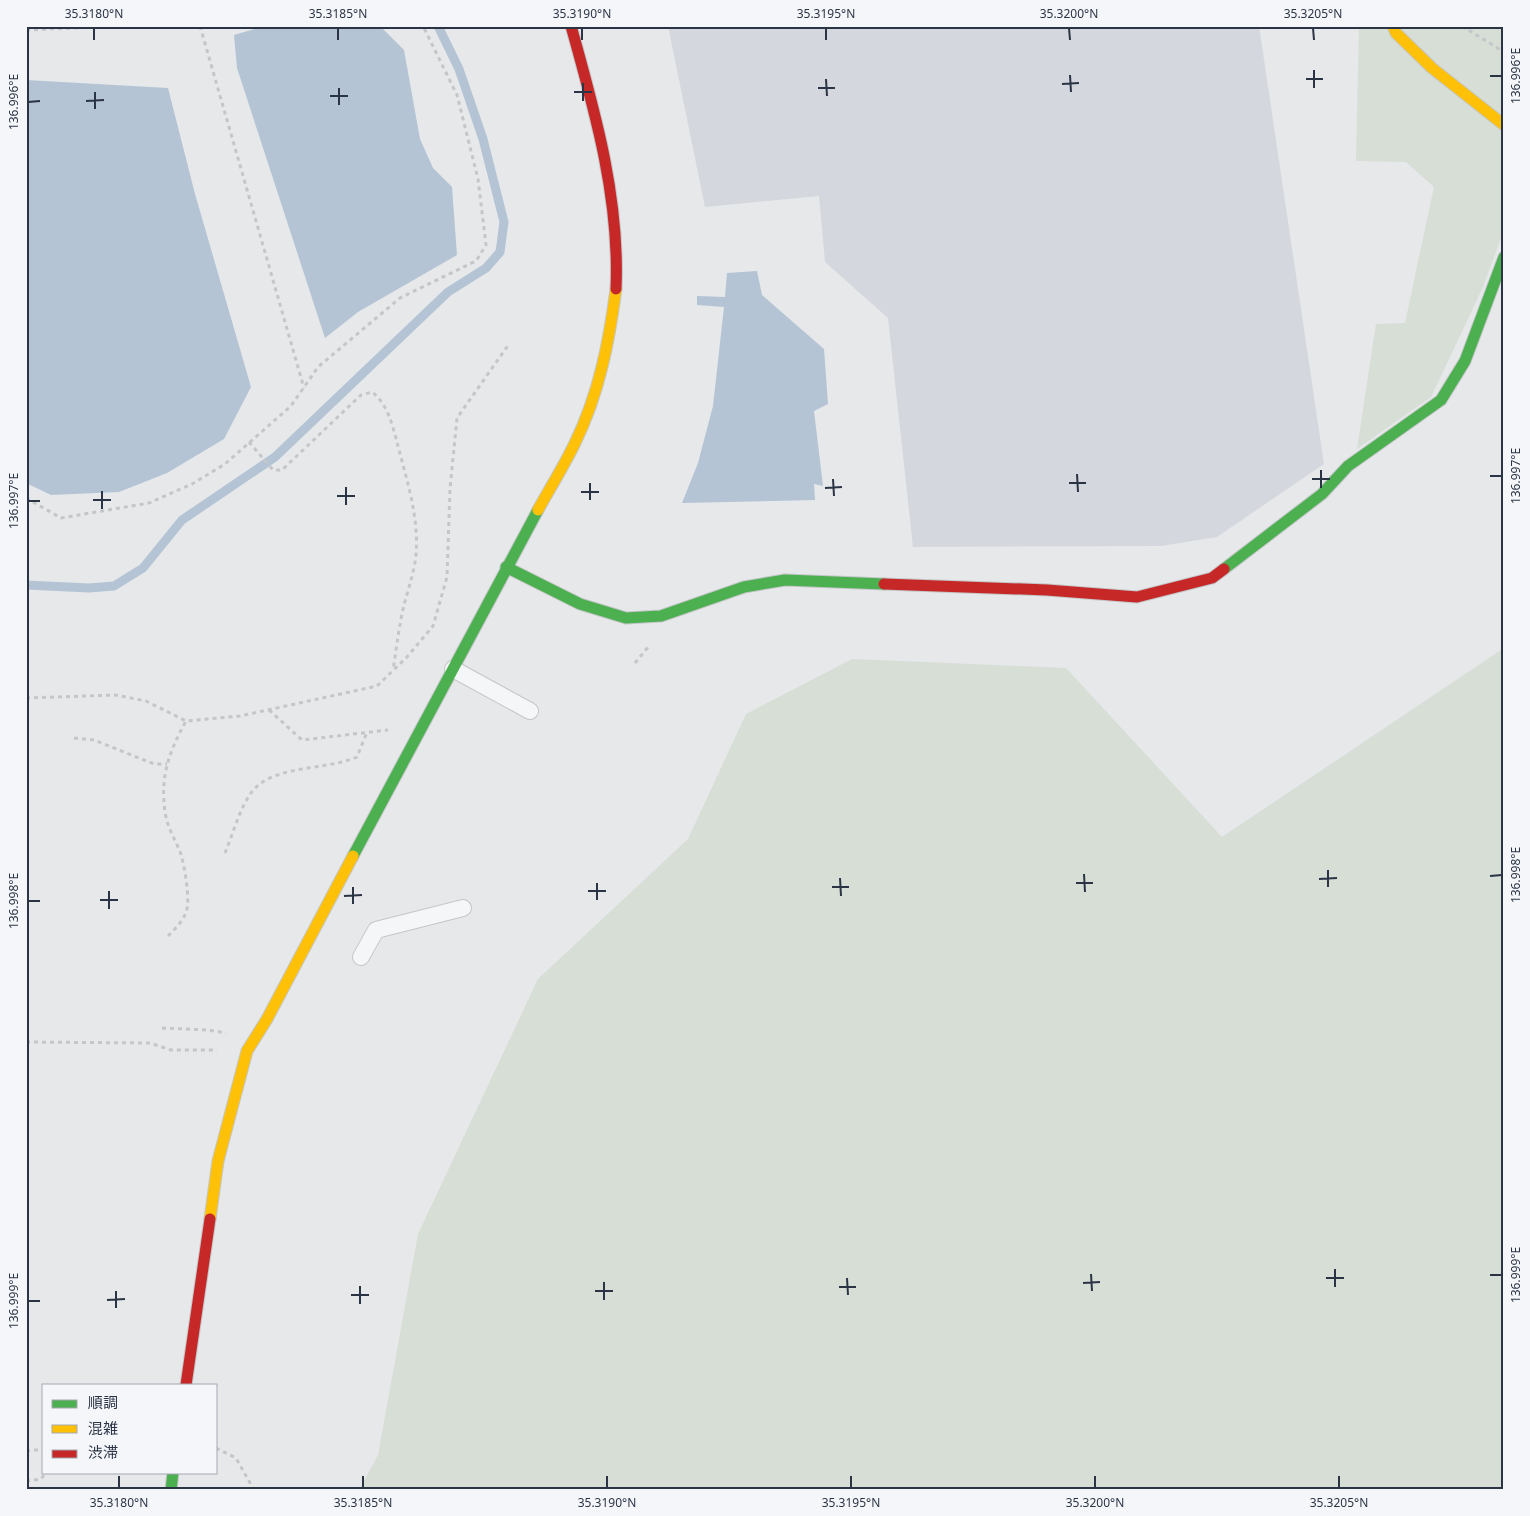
<svg xmlns="http://www.w3.org/2000/svg" width="1530" height="1516" font-family="'Noto Sans','Noto Sans JP',sans-serif">
	<rect width="100%" height="100%" fill="#e6e8ea"/>
	<polygon fill="#d4d7dd" points="668,26 1259,26 1324,464 1217,537 1161,546 913,547 888,318 825,262 819,196 705,207"/>
	<g fill="#d6ded6">
		<polygon points="1359,26 1504,26 1504,230 1483,287 1431,397 1357,449 1376,324 1405,323 1434,187 1406,162 1356,161"/>
		<polygon points="1504,648 1504,1490 359,1490 378,1455 418,1234 538,979 688,839 746,714 852,659 1066,668 1222,837"/>
	</g>
	<g fill="#b4c4d5">
		<polygon points="265,26 380,26 404,50 420,139 433,168 452,187 457,255 358,312 325,338 237,68 234,35"/>
		<polygon points="26,80 168,88 195,194 251,387 224,439 167,473 119,492 51,495 26,483"/>
		<polygon points="757,271 762,295 824,349 828,404 814,411 823,486 814,484 815,500 682,503 698,463 713,406 724,307 697,305 697,296 725,297 727,273"/>
	</g>
	<g fill="none" stroke-linecap="round" stroke-linejoin="round">
		<polyline stroke="#b4c4d5" stroke-width="9" points="26,585 89,588 114,586 143,568 182,520 275,457 448,292 486,268 500,252 504,222 483,139 459,69 438,26"/>
		<g stroke="#c4c6c8" stroke-width="18">
			<g id="lane">
				<polyline points="453,669 530,711"/>
				<polyline points="361,957 376,930 463,908"/>
			</g>
		</g>
		<g stroke="#c4c6c8" stroke-width="13">
			<g id="fast">
				<polyline points="506,567 580,604 626,618 661,616 744,587 785,580 884,584"/>
				<polyline points="1224,569 1322,494 1348,466 1441,400 1465,361 1504,257"/>
				<polyline points="353,856 538,510"/>
				<polyline points="171,1490 173,1472"/>
			</g>
		</g>
		<g stroke="#c4c6c8" stroke-width="13">
			<g id="slow">
				<polyline points="1393,26 1396,33 1432,68 1504,125"/>
				<path d="M538,510c12,-22 26,-44 37,-67 24,-49 34,-101 41,-154"/>
				<polyline points="210,1219 218,1161 247,1051 267,1019 353,856"/>
			</g>
		</g>
		<g stroke="#c4c6c8" stroke-width="13">
			<g id="jam">
				<path d="M571,26c24,86 49,173 45,263"/>
				<polyline points="884,584 1047,590 1137,597 1212,578 1224,569"/>
				<polyline points="186,1385 210,1219"/>
			</g>
		</g>
		<g stroke="#c5c6ca" stroke-width="3" stroke-dasharray="4 4" stroke-linecap="butt">
			<polyline points="200,26 304,388"/>
			<polyline points="1462,26 1504,52"/>
			<polyline points="26,30 122,26"/>
			<path d="M249,442l24,28h9l79,-75 11,-3c16,12 21,35 26,54 9,35 21,71 18,109 -2,20 -10,39 -14,59 -4,19 -6,38 -9,56"/>
			<polyline points="26,498 61,518 149,503 192,484 225,464 291,406 318,367 400,298 476,261 486,245 478,179 457,95 423,26"/>
			<polyline points="635,663 649,646"/>
			<polyline points="26,698 115,695 146,701 186,721 240,716 377,686 407,657 433,626 447,577 450,489 457,418 509,344"/>
			<polyline points="269,710 302,740 388,730"/>
			<polyline points="74,738 94,740 154,764 167,764"/>
			<path d="M225,853c8,-19 14,-43 26,-60 21,-29 74,-22 106,-36l10,-25"/>
			<path d="M168,936c7,-7 15,-15 18,-24 5,-11 -2,-49 -6,-61 -6,-13 -13,-25 -15,-39 -5,-36 4,-60 21,-91"/>
			<polyline points="162,1028 208,1030 226,1033"/>
			<polyline points="26,1042 150,1043 171,1050 217,1050"/>
			<polyline points="216,1448 236,1458 254,1490"/>
			<polyline points="26,1451 44,1449"/>
			<polyline points="26,1481 41,1479 46,1472"/>
		</g>
		<use href="#lane" stroke="#f5f6f7" stroke-width="16"/>
		<use href="#fast" stroke="#4caf50" stroke-width="11"/>
		<use href="#slow" stroke="#ffc107" stroke-width="11"/>
		<use href="#jam" stroke="#c62828" stroke-width="11"/>
	</g>
	<path fill="none" stroke="#2b3445" stroke-width="2" d="M94,28v12M338,28v12M582,28v12M826,28v12M1069,28l1,12M1313,28l1,12M1314,70v18M1070,75l1,17M1490,76h12M826,79l1,17M1306,79h17M583,83v18M1062,84l17,-1M339,88v17M818,88h17M95,92v17M574,92h18M330,96h18M86,101l18,-1M28,102l12,-1M1321,470v18M1077,474l1,18M1490,476h12M833,479l1,17M1312,479h18M590,483v17M1069,483h17M346,487v18M825,488l17,-1M102,491v18M581,492h18M337,496h18M93,500h18M28,501h12M1328,870v17M1084,874l1,18M1490,876l12,-1M840,878l1,18M1319,879l18,-1M597,883v17M1076,883h17M353,887v17M832,887h17M109,891v18M588,891h18M344,896l18,-1M100,900h18M28,901h12M1335,1269v18M1091,1274l1,17M1490,1275h12M847,1278l1,17M1326,1278h18M604,1282v18M1083,1283l17,-1M360,1286v18M839,1287h17M116,1291v17M595,1291h18M351,1295h18M107,1300l18,-1M28,1301h12M119,1476v12M363,1476v12M607,1476v12M851,1476v12M1095,1476v12M1339,1476v12"/>
	<rect width="1530" height="1516" fill="none" stroke="#f4f6f9" stroke-width="55"/>
	<rect x="42" y="1384" width="175" height="90" fill="#f4f6f9" stroke="#a4a8b1"/>
	<rect x="52" y="1400" width="25" height="8" fill="#4caf50" stroke="#a4a8b1"/>
	<text x="88" y="1408" font-size="15" fill="#2b3445">順調</text>
	<rect x="52" y="1425" width="25" height="8" fill="#ffc107" stroke="#a4a8b1"/>
	<text x="88" y="1434" font-size="15" fill="#2b3445">混雑</text>
	<rect x="52" y="1450" width="25" height="8" fill="#c62828" stroke="#a4a8b1"/>
	<text x="88" y="1458" font-size="15" fill="#2b3445">渋滞</text>
	<rect x="28" y="28" width="1474" height="1460" fill="none" stroke="#2b3445" stroke-width="2"/>
	<g font-size="12" text-anchor="middle" fill="#2b3445">
		<text x="94" y="18">35.3180°N</text>
		<text x="338" y="18">35.3185°N</text>
		<text x="582" y="18">35.3190°N</text>
		<text x="826" y="18">35.3195°N</text>
		<text x="1069" y="18">35.3200°N</text>
		<text x="1313" y="18">35.3205°N</text>
		<text transform="translate(1516 76) rotate(-90)" y="4">136.996°E</text>
		<text transform="translate(14 102) rotate(-90)" y="4">136.996°E</text>
		<text transform="translate(1516 476) rotate(-90)" y="4">136.997°E</text>
		<text transform="translate(14 501) rotate(-90)" y="4">136.997°E</text>
		<text transform="translate(1516 875) rotate(-90)" y="4">136.998°E</text>
		<text transform="translate(14 901) rotate(-90)" y="4">136.998°E</text>
		<text transform="translate(1516 1275) rotate(-90)" y="4">136.999°E</text>
		<text transform="translate(14 1301) rotate(-90)" y="4">136.999°E</text>
		<text x="119" y="1507">35.3180°N</text>
		<text x="363" y="1507">35.3185°N</text>
		<text x="607" y="1507">35.3190°N</text>
		<text x="851" y="1507">35.3195°N</text>
		<text x="1095" y="1507">35.3200°N</text>
		<text x="1339" y="1507">35.3205°N</text>
	</g>
</svg>
